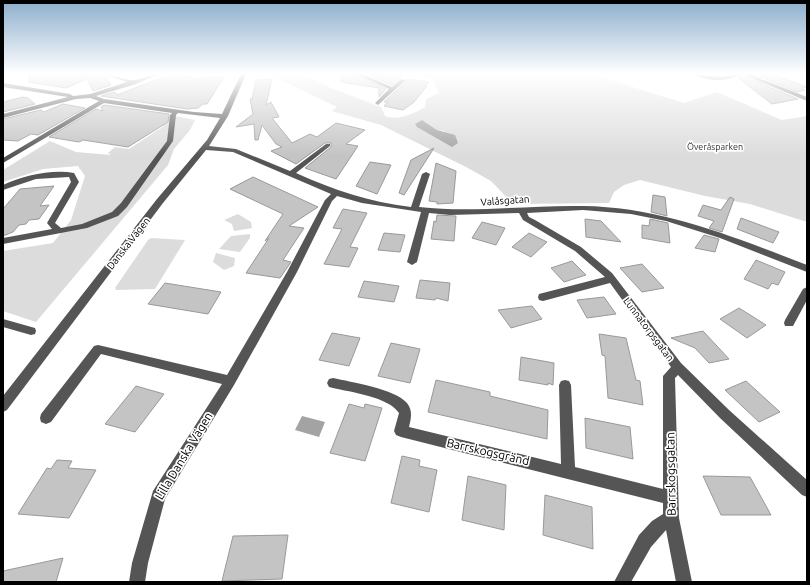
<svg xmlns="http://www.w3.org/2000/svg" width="810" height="585" font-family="Ubuntu,sans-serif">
	<rect width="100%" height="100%" fill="#fff"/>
	<g fill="#dcdcdc" fill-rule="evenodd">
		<path d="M257,74h45l29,14 50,19 4,9c13,5 28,-2 40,-9l1,-8 13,-6 -7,-14 -16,-4 -2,2 -6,-3h183l93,29 33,-11 65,28 25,-4v106l-57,-18 -45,-8 -65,-16 -16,5 -10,7 -5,11 -96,1 -22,-23 -25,-14 -85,-42 -49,-14 5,-4 -66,-32zM422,120l15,10 7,1 7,15 -13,-8z"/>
		<polygon points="160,113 195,120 190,130 174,149 168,165 36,322 3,311 3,251 53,243 71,220 85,176 78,166 43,169 3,182 3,170 50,141 76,152 111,155 108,153 115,147 129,149 164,126 147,120"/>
		<polygon points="238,214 251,222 252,228 234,231 232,224 224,220"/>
		<polygon points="250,234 250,238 240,252 219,249 231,236"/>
		<polygon points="151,238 185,240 155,289 116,290 115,288 148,240"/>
		<polygon points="216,253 235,258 234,266 224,270 213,262"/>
	</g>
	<g fill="#a3a3a3">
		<polygon points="422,120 437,130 455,135 458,143 452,147 417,127 415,124"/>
		<polygon points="302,416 325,422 319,437 295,430"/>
	</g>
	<g fill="#c4c4c4" stroke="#999">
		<polygon points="29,74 102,74 106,77 111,85 93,91 87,79 66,88 29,82"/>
		<polygon points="171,74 179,74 201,80 202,78 224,77 207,104 203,104 198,108 187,109 101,96 115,92 117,95"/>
		<polygon points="341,74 354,74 386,89 379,97 379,88 341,82"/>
		<polygon points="366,74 404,74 392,85"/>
		<polygon points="754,74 771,74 807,87 801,88 805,90 797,92"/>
		<polygon points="741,75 798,99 772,104 737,77"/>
		<polygon points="272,79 266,105 271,102 279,117 272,118 292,143 310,134 317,137 336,123 365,130 346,144 358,146 336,179 305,168 331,147 331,143 325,143 296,164 271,151 282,147 276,144 262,125 258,140 255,140 254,124 236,127 253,114 250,99 252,99 256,80"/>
		<polygon points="407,79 429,82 425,86 427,86 414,102 403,110 384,106 388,102 384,102 407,81"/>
		<polygon points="23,97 28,98 35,104 3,112 3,102"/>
		<polygon points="63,104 85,108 38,135 31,134 18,141 3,140 3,119 41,110 44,112"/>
		<polygon points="104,105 169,114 168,122 128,147 83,140 79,142 49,137 96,109 103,111 101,107"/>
		<polygon points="434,148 404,195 399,193 411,160"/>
		<polygon points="370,162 391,165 377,194 356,186"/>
		<polygon points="436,163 456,171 453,203 437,204 437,202 429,201"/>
		<polygon points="253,177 318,207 289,226 304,228 283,260 291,262 280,278 246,273 269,238 265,241 283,214 230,189"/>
		<polygon points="54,186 40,206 49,205 39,219 29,220 26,224 19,225 13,232 3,236 3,209 20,189"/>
		<polygon points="653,195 665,197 667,216 651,212"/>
		<polygon points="730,197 734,199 722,232 709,228 714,221 698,216 703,205 721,210"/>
		<polygon points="343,209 367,213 350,247 358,248 349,267 324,264 342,229 333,228"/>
		<polygon points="437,215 456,216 454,241 431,239 434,221 436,222"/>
		<polygon points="741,218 779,232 773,243 737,229"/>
		<polygon points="585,219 601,221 621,242 586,237"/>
		<polygon points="650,219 668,223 670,243 642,238 642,225 649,226"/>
		<polygon points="482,222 505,228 496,245 472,238"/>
		<polygon points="384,233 405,235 400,252 378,250"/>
		<polygon points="529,233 547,242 531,257 512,247"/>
		<polygon points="704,235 719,239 715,252 695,248"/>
		<polygon points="756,260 785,272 778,285 772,283 768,289 744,279"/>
		<polygon points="572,261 586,275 564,282 551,268"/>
		<polygon points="642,264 664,288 642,292 620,268"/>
		<polygon points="420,280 450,283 448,301 436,298 435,300 416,298"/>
		<polygon points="364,281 399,286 394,302 358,297"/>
		<polygon points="165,283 221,292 208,314 148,304"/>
		<polygon points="604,297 616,314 587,318 577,300"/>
		<polygon points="532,306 542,319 511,328 498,310"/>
		<polygon points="739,308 766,325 747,338 720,319"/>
		<polygon points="703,331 729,359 709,363 695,348 671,338"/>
		<polygon points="332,333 360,338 349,366 319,360"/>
		<polygon points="599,334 626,338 636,380 640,381 643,405 608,398 605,356 602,355"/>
		<polygon points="391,343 420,349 410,383 378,376"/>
		<polygon points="521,357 554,363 553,385 548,383 548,385 519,380"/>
		<polygon points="436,380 490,392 490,396 548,410 547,439 428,412"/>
		<polygon points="746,381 780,412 759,422 725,390"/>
		<polygon points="136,386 164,394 135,432 105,424"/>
		<polygon points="349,404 364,408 365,404 382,408 365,461 330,453"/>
		<polygon points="585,418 630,427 633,459 586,448"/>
		<polygon points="402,456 420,460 419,466 437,470 429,512 391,503"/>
		<polygon points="57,460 72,461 68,468 96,470 69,518 18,514 47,468 51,469"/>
		<polygon points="468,476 506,485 504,530 462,520"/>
		<polygon points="703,476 750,477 771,515 721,515"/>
		<polygon points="545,495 592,507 593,549 543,535"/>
		<polygon points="288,535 282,579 222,581 233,536"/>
		<polygon points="63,558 56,582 3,582 3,571"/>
	</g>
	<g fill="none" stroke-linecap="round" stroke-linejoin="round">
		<g fill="#555" fill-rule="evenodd">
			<path d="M103,74c10,0 18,6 28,6 8,1 19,-6 28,-6l-23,10 -40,12 8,3 90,13 28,2 19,-40h5l-18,42 -19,30 27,3 54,22 36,-27h4v2l-34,27c38,17 73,29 115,34l11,-33 4,-2 4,2 -11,33c55,6 108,-2 164,-1 79,1 151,31 224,59v7l-87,-34 -54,-17 -35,-7 -48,-4 -56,3 2,4 6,3 46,27 31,26 69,90 48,47 78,70v17l-5,-2 -82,-77 -42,-43 -3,3 4,140 13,64h-16l-10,-52 -15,17 -20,35h-17l25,-47 13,-14 11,-7v-11l-262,-66 -5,-2 -2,-4 5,-18c-10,-16 -49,-21 -66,-25l-4,-1 -2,-4 2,-4 4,-1c18,4 62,11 74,25 6,8 4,15 2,24l152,37 -2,-79 2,-4 4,-1 4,1 2,4 4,82 88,22v-113l8,-9 -61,-84 -67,18 -4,-1 -1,-3 1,-3 66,-17 -30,-26 -52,-31 -4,-7 -69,2 -21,-2 -12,49 -5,3 -5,-3 14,-50 -59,-9 -25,-7 -5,5 -35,71 -63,113 -69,114 -17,64 -3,19h-16l3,-19 21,-72 69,-107 -121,-30 -50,68 -5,2 -5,-2 -1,-4 1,-4 53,-68 4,-1 129,30 60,-103 38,-72 6,-6 -98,-42 -27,-2 -43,53 -156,207 -4,2v-16l154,-197 50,-59 13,-22 -42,-5 -2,2 -3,26 -46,66 -9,9 -31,12 -84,16v-6l49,-9 -5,-6 24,-41 -2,-5 -33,2 -33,11v-5c20,-9 48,-16 71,-12l5,9 -24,41 6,5 21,-4 30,-12 9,-9 46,-62 3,-26 2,-2 -68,-10 -101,60v-5l96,-57 -9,-3 -14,1 -73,19v-4l65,-17 -65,-10v-4l67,11 3,2 17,-2 37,-12z"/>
			<polygon points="355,74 362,74 392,87 401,79 406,80 378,105 375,103 389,89"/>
			<path d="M692,74l29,3 19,-3c-13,9 -35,7 -48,0z"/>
			<polygon points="742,74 749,74 807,97 807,101"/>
			<polygon points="807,287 807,300 793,326 785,326 784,323 785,320 803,289"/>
			<polygon points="3,319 35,328 36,331 35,334 31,335 3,327"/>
		</g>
	</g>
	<linearGradient id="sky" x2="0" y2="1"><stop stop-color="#8cadcc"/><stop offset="0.47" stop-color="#fff"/><stop offset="1" stop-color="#fff" stop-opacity="0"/></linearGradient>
	<rect width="810" height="156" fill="url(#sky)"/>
	<g text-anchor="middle" stroke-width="3.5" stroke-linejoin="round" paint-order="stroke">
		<g font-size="9" fill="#333" stroke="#fff">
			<text x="715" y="150">Överåsparken</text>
		</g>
		<g font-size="10" fill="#000" stroke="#fff">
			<text transform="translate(505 200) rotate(-4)" y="4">Valåsgatan</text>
			<text transform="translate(128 243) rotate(-52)" y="4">Danska Vägen</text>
			<text transform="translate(649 329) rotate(53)" y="4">Lunnatorpsgatan</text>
		</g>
		<g font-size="12" fill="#000" stroke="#fff">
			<text transform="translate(488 452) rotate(13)" y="4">Barrskogsgränd</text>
			<text transform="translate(184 456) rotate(-59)" y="4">Lilla Danska Vägen</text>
			<text transform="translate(671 474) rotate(-91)" y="4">Barrskogsgatan</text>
		</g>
	</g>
	<rect width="810" height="585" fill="none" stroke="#000000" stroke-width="8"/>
</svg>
